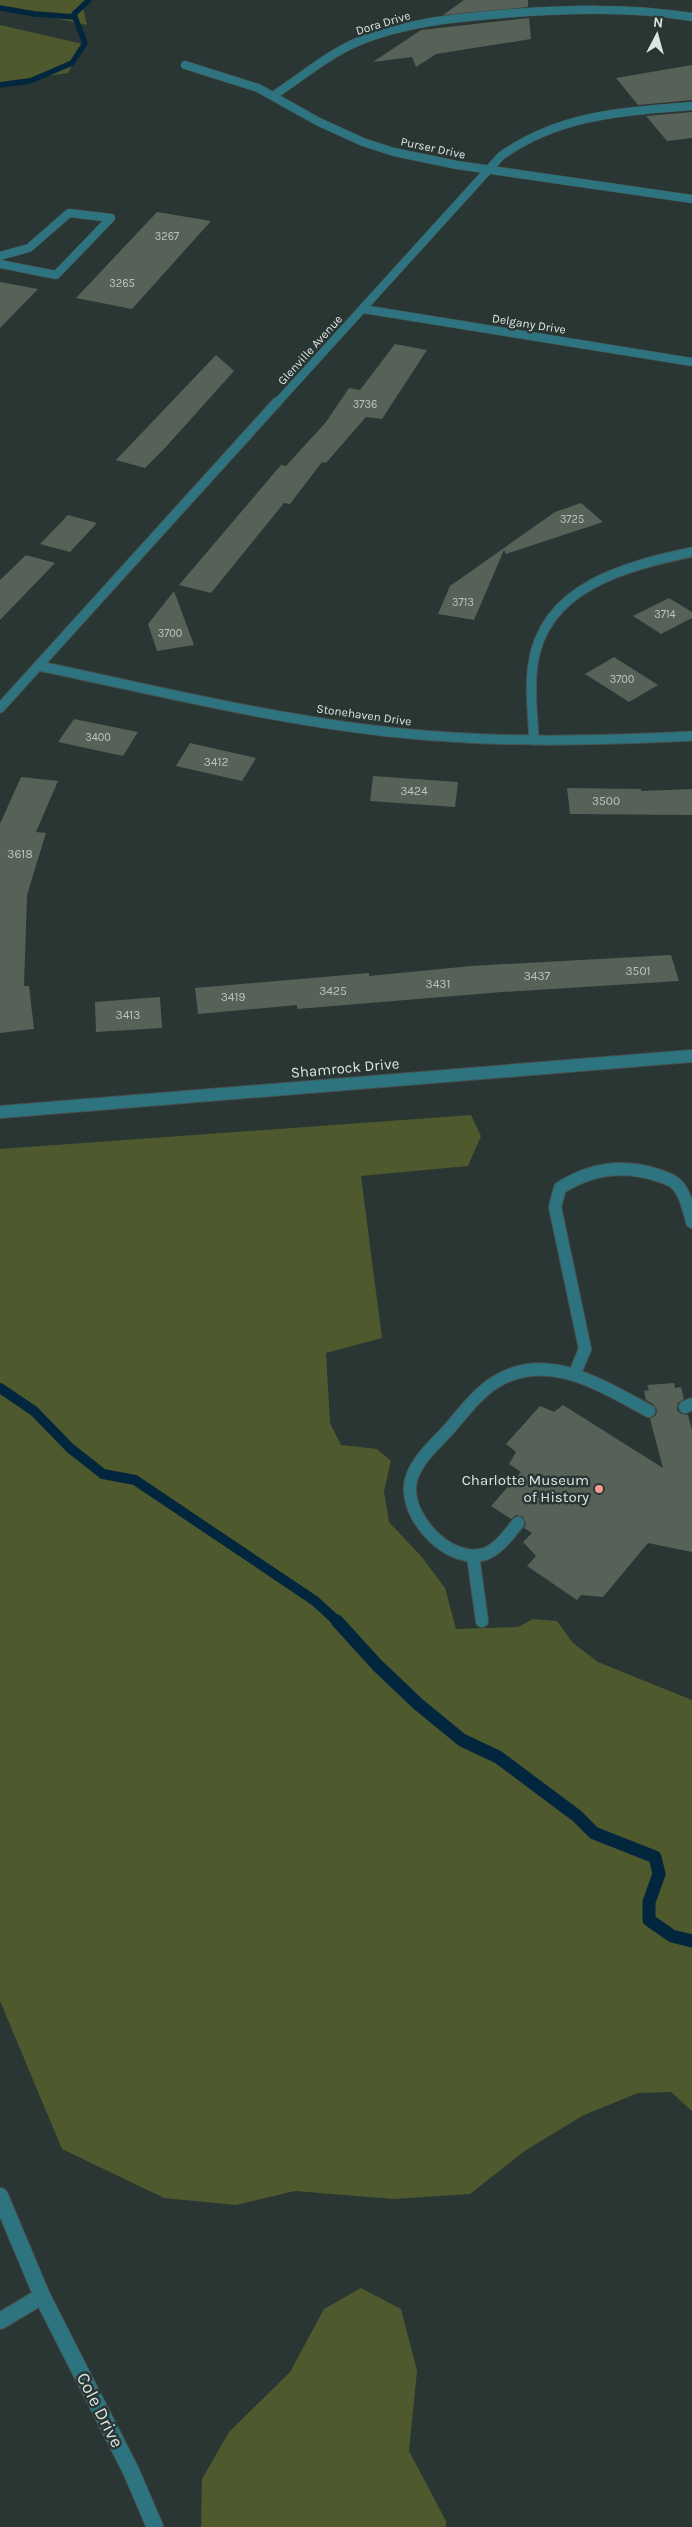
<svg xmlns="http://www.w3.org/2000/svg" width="692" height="2527" font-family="Karla,sans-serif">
	<rect width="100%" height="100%" fill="#293633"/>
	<g fill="#4e592d">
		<polygon points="0,0 86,0 82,4 87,25 0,6"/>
		<polygon points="0,25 83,44 68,73 0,82"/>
		<polygon points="471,1115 481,1136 468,1166 361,1176 382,1338 326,1353 330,1423 341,1445 377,1449 391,1461 384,1491 389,1522 421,1556 445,1588 456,1629 518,1627 533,1619 557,1621 573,1643 598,1662 692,1700 692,2111 671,2092 638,2093 584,2115 526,2150 470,2194 394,2199 295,2191 236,2205 164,2198 62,2149 0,2001 0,1149"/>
		<polygon points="361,2288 401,2309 417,2371 409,2451 446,2521 446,2527 201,2527 202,2479 229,2432 290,2372 324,2309"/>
	</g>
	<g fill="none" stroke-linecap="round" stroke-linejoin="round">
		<g stroke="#01263d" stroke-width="5.5">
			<polyline points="0,8 35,14 75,17"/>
			<polyline points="75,17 74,14 89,0"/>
			<polyline points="0,85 30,81 72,63 85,43 75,17"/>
		</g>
		<polyline stroke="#01263d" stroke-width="10" points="0,1388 34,1411 70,1448 103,1474 135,1480 315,1601 338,1622"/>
		<polyline stroke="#01263d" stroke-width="13" points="337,1621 377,1665 418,1704 462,1740 498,1757 577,1816 594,1833 655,1857 659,1874 649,1902 649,1920 672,1936 692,1941"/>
	</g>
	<g fill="#566158">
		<polygon points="464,0 528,0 528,7 443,15"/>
		<polygon points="529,18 531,39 436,54 416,67 412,57 373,62 421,30"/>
		<polygon points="692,65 692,100 638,105 616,78"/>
		<polygon points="692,112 692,138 667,141 646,116"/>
		<polygon points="157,212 211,221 132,309 76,298"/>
		<polygon points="0,282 38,289 0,328"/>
		<polygon points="395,344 427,350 382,419 366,417 326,463 322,462 290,504 284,503 211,593 179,585 281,465 286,466 326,422 349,388 360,390"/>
		<polygon points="216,355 234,371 164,449 145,468 116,460"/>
		<polygon points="581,503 603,522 506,554 504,550 474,620 438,614 450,586 555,512"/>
		<polygon points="68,515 97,523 70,552 40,544"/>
		<polygon points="26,555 55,563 0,620 0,580"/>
		<polygon points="174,591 194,645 157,651 148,624"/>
		<polygon points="669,598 692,612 692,618 661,634 633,616"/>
		<polygon points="614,657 658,685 629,702 585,674"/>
		<polygon points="74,719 138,732 123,756 58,742"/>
		<polygon points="190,743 256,758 242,781 176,766"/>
		<polygon points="373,776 458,782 455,807 370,801"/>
		<polygon points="21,777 58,781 36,832 46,833 27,895 24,986 29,986 34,1029 0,1033 0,824"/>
		<polygon points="567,788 641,789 641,791 692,789 692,815 570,814"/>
		<polygon points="671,955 679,981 502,992 297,1009 297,1005 198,1014 195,988 369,973 369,976 471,966"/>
		<polygon points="160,997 162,1028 96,1032 95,1002"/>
		<polygon points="674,1383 675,1388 681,1387 684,1399 678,1403 677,1410 681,1414 688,1415 692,1430 692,1552 648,1543 603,1597 581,1595 577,1600 527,1566 536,1556 523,1542 532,1533 524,1528 526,1524 523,1517 516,1515 511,1519 491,1506 521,1472 509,1464 516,1452 506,1444 540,1406 554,1412 563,1405 663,1468 650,1419 656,1415 657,1410 653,1404 646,1400 644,1391 649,1390 647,1385"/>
	</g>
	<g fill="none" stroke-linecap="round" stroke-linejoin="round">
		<g stroke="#46524f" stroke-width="9">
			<polyline id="service-far1" points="0,256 29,248 69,213 111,218 56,275 0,264"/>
		</g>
		<g stroke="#46524f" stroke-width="14">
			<g id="service">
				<path d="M575,1373l10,-24 -30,-142 5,-19c30,-19 63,-24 97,-13 6,2 14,4 18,8 10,8 14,27 17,39"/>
				<polyline points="685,1407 692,1404"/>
				<path d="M518,1523c-9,11 -19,26 -33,31 -34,11 -77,-33 -75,-67 1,-23 25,-42 39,-58 14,-16 28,-35 45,-46 52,-34 108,3 155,28"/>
				<polyline points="473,1556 482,1621"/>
			</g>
		</g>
		<g stroke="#46524f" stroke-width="9">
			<g id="minor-far2">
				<polyline points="185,65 258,88 319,122 363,142 394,152 457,165 692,199"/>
				<path d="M274,95c28,-18 53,-40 83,-53 46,-19 96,-24 145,-28 64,-5 126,-7 190,3"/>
				<polyline points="363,309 692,362"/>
				<path d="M276,404l225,-248c59,-42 121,-44 191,-50"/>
			</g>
		</g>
		<g stroke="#46524f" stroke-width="11">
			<g id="minor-far1">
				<path d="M39,666c120,25 240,55 361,67 98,10 195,8 292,3"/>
				<polyline points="0,708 277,402"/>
				<path d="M534,740c-1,-25 -5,-51 -1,-76 11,-78 94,-98 159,-112"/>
			</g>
		</g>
		<g stroke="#46524f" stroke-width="18">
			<g id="minor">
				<polyline points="0,2196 42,2296 131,2471 155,2527"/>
				<polyline points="0,2321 42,2296"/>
			</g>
		</g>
		<g stroke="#46524f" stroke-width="14">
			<polyline id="tertiary" points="0,1112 692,1056"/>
		</g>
		<use href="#service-far1" stroke="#2e7480" stroke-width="8"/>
		<use href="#service" stroke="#2e7480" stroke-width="12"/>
		<use href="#minor-far2" stroke="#2e7480" stroke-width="8"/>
		<use href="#minor-far1" stroke="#2e7480" stroke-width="9"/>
		<use href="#minor" stroke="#2e7480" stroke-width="16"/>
		<use href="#tertiary" stroke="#2e7480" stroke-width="12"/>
	</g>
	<circle fill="#f49d8d" stroke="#293633" stroke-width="2" cx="599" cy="1489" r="5"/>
	<g text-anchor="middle" stroke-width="5" stroke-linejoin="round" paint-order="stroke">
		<g font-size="11" fill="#bbc4c0">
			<text x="167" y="240">3267</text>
			<text x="122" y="287">3265</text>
			<text x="365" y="408">3736</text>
			<text x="572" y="523">3725</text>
			<text x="463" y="606">3713</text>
			<text x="665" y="618">3714</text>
			<text x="170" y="637">3700</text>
			<text x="622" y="683">3700</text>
			<text x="98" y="741">3400</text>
		</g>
		<g font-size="12" fill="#dde5e3" stroke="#293633">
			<text transform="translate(383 23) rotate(-17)" y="4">Dora Drive</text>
			<text transform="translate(433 148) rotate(12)" y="4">Purser Drive</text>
			<text transform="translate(529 324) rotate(9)" y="4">Delgany Drive</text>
			<text transform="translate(310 350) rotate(-48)" y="4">Glenville Avenue</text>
			<text transform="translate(364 715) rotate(8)" y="4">Stonehaven Drive</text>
		</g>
		<g font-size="12" fill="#bbc4c0">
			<text x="216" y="766">3412</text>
			<text x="414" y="795">3424</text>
			<text x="606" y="805">3500</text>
			<text x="20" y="858">3618</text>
			<text x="638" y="975">3501</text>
			<text x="537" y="980">3437</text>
			<text x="438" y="988">3431</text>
			<text x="333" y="995">3425</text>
			<text x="233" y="1001">3419</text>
			<text x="128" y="1019">3413</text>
		</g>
		<g font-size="15" fill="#dde5e3" stroke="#293633">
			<text transform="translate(345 1068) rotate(-5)" y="5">Shamrock Drive</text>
		</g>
		<g font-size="15" fill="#dde5e3" stroke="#293633" text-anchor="end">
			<text x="589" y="1485">Charlotte Museum<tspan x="589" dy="17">of History</tspan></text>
		</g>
		<g font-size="18" fill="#dde5e3" stroke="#293633">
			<text transform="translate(100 2410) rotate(63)" y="6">Cole Drive</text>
		</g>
	</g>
	<g transform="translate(657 35) rotate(6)" stroke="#293633" stroke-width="4" paint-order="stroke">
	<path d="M0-4L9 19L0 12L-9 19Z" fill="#dde5e3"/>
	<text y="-8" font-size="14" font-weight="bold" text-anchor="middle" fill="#dde5e3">N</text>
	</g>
</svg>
